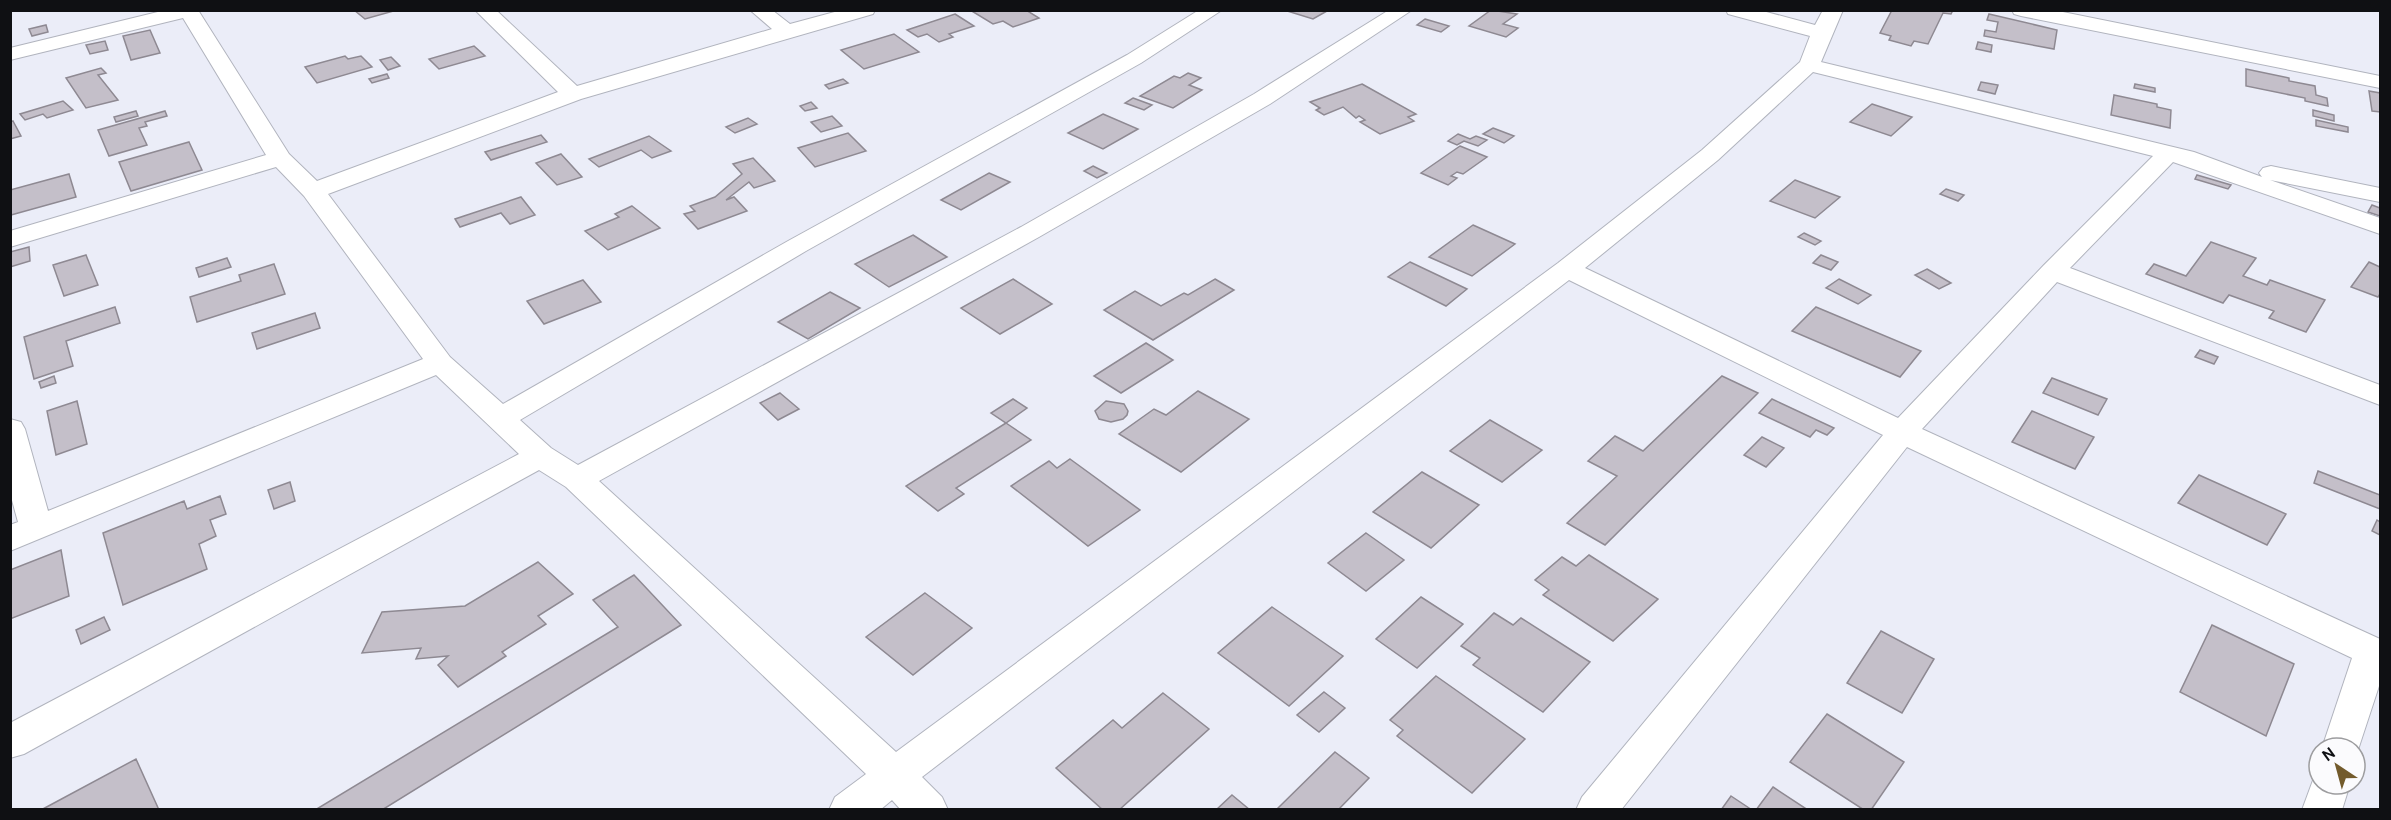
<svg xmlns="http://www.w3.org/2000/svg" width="2391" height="820" font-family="Cabin,sans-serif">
	<rect width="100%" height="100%" fill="#ebedf8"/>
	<g fill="#c4bfc9" stroke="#8e8992" stroke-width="1.5">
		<polygon points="354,10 397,10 365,19"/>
		<polygon points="970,10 1026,10 1039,18 1013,27 1003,21 993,24"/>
		<polygon points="1284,10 1327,10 1327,11 1313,19"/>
		<polygon points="1491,10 1517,14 1503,24 1518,28 1506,37 1469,26"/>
		<polygon points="1892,10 1953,10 1951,14 1943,13 1928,44 1914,41 1911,46 1889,40 1891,36 1880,33"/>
		<polygon points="955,14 974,26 949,34 953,37 939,42 927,34 918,37 907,30"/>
		<polygon points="1989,14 2057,30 2054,49 1984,36 1985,30 1996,32 1998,22 1987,20"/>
		<polygon points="1425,19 1449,26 1441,32 1417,25"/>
		<polygon points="46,25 48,32 32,36 29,29"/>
		<polygon points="150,30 160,53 131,60 123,36"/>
		<polygon points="894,34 919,52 864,69 841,50"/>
		<polygon points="105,41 108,50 90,54 86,45"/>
		<polygon points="1978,42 1992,45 1991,52 1976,49"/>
		<polygon points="474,46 485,56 439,69 429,59"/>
		<polygon points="345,56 348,59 361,56 372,67 317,83 305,67"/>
		<polygon points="391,57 400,66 388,70 380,60"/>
		<polygon points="101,68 106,73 98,75 118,100 86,108 66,78"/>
		<polygon points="2246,69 2289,78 2289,81 2315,86 2316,95 2327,98 2328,106 2305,101 2305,98 2246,86"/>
		<polygon points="1188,73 1201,78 1189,85 1202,90 1173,108 1140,96 1174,76 1180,78"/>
		<polygon points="387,74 389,78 372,83 369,79"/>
		<polygon points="843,79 848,83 829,89 825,85"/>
		<polygon points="1981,82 1998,85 1995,94 1978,90"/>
		<polygon points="1362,84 1416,114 1408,117 1414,121 1380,134 1360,122 1365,120 1359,116 1356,118 1343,107 1324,115 1316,110 1320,108 1310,102"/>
		<polygon points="2135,84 2155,88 2155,92 2134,88"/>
		<polygon points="2369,91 2380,93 2380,112 2372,111"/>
		<polygon points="2114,95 2157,104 2157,107 2171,110 2170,128 2111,115"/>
		<polygon points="1133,98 1152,105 1144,110 1125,103"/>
		<polygon points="63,101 73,110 47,118 43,114 25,120 20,114"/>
		<polygon points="811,102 817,108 805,111 800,106"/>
		<polygon points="1872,104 1912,117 1891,136 1850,122"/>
		<polygon points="2313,110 2334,115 2334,121 2313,116"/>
		<polygon points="136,111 138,116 116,122 114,117"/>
		<polygon points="165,111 167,116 145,122 147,126 139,128 147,145 109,156 98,130"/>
		<polygon points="1103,114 1138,129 1103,149 1068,133"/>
		<polygon points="832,116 842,126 821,132 811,122"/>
		<polygon points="748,118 757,124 735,133 726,127"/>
		<polygon points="2316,120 2348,127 2348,132 2316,126"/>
		<polygon points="13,121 21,136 10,139 10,122"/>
		<polygon points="1493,128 1514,136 1504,143 1483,134"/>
		<polygon points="848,133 866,151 815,167 798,148"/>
		<polygon points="1458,134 1470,139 1476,136 1487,140 1478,146 1464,141 1457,145 1448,141"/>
		<polygon points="541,135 547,142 491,160 485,152"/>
		<polygon points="649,136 671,151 652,158 641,150 599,167 589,159"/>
		<polygon points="189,142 202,170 131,191 119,162"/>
		<polygon points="1460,146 1487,157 1463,174 1457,172 1451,176 1457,178 1448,185 1421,173"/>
		<polygon points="561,154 582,177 557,185 536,163"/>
		<polygon points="753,158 775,181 754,188 749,182 726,200 734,197 747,211 698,229 684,214 695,211 690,206 715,197 742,174 733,164"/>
		<polygon points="1093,166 1107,173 1097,178 1084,171"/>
		<polygon points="989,173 1010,182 961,210 941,200"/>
		<polygon points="69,174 76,197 11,215 10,190"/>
		<polygon points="2197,175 2231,185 2228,189 2195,179"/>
		<polygon points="1795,180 1840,197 1815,218 1770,201"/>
		<polygon points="1946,189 1964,195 1958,201 1940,194"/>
		<polygon points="521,197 535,215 510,224 501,213 460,227 455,219"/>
		<polygon points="2372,205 2380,208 2380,216 2368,212"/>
		<polygon points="632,206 660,228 608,250 585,231 619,217 615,214"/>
		<polygon points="1473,225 1515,244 1472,276 1429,257"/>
		<polygon points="1804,233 1821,241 1815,245 1798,237"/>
		<polygon points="913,235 947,257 889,287 855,264"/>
		<polygon points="2211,242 2256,258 2243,276 2267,285 2270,280 2325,300 2306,332 2269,318 2274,311 2229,295 2223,303 2146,274 2154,264 2186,276"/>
		<polygon points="29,247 30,261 10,267 10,252"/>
		<polygon points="86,255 98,285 64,296 53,265"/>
		<polygon points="1821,255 1838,262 1831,270 1813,263"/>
		<polygon points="227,258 231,267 199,277 196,268"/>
		<polygon points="1410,262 1467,289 1446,306 1388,277"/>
		<polygon points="2369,262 2380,267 2380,294 2378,297 2351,287"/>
		<polygon points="274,264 285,294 197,322 190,297 241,281 239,275"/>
		<polygon points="1927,269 1951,283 1939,289 1915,275"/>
		<polygon points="1013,279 1052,304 1000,334 961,308"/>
		<polygon points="1215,279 1234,290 1153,340 1104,310 1135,291 1161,306 1184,293 1188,295"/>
		<polygon points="1839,279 1871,295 1858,304 1826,288"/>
		<polygon points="583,280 601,302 544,324 527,301"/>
		<polygon points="830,292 860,308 808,339 778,322"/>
		<polygon points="115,307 120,323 66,341 73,366 34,379 24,337"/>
		<polygon points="1816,307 1921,351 1900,377 1792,331"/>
		<polygon points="315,313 320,328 257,349 252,333"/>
		<polygon points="1146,343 1173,360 1121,393 1094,376"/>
		<polygon points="2200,350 2218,357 2214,364 2195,357"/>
		<polygon points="54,376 56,383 41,388 39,382"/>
		<polygon points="1722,376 1758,393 1605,545 1567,523 1617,476 1588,461 1615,436 1643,451"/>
		<polygon points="2052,378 2107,399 2098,415 2043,393"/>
		<polygon points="1198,391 1249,419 1181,472 1119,434 1154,409 1166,415"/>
		<polygon points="780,393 799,409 778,420 760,403"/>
		<polygon points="1013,399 1027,408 1006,423 991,413"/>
		<polygon points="1772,399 1834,428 1827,435 1816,430 1810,437 1759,413"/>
		<polygon points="77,401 87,444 56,455 47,411"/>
		<polygon points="1106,401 1124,404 1128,411 1127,415 1123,419 1111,422 1099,419 1095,411"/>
		<polygon points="2032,411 2094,437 2075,469 2012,442"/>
		<polygon points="1490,420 1542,450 1502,482 1450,451"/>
		<polygon points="1006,423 1031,440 956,488 964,494 938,511 906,486"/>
		<polygon points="1762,437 1784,448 1766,467 1744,455"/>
		<polygon points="1070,459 1140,510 1088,546 1011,486 1049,461 1057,468"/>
		<polygon points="2318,471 2380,495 2380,509 2314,483"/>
		<polygon points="1422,472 1479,505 1431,548 1373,512"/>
		<polygon points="2199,475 2286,514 2267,545 2178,503"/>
		<polygon points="290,482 295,501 274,509 268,490"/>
		<polygon points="220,496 226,514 210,520 216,536 199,544 207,569 123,605 103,533 184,501 187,509"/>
		<polygon points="2377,520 2380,522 2380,535 2372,531"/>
		<polygon points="1366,533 1404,560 1366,591 1328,563"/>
		<polygon points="61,550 69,596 10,619 10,570"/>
		<polygon points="1589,555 1658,599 1613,641 1543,595 1549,590 1535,580 1562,557 1576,566"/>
		<polygon points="538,562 573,594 538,616 546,624 502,652 506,656 458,687 438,665 448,656 416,659 421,648 362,653 382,612 465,606"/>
		<polygon points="634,575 681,625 382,810 315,810 618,627 593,600"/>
		<polygon points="925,593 972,628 913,675 866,637"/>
		<polygon points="1421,597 1463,624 1417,668 1376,639"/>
		<polygon points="1272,607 1343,656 1289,706 1218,653"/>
		<polygon points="1494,613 1513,625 1521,618 1590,662 1543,712 1473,665 1480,658 1461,646"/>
		<polygon points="104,617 110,630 81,644 76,630"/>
		<polygon points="2212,625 2294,664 2266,736 2180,692"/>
		<polygon points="1881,631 1934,659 1902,713 1847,683"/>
		<polygon points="1436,676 1525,739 1472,793 1397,736 1403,730 1390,720"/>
		<polygon points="1324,692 1345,708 1319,732 1297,715"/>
		<polygon points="1163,693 1209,729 1119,810 1103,810 1056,768 1113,720 1122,728"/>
		<polygon points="1827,714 1904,762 1871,810 1864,810 1790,762"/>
		<polygon points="1335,752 1369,778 1338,810 1276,810"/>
		<polygon points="136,759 159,810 41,810"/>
		<polygon points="1773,787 1808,810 1756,810"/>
		<polygon points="1232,795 1250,810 1216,810"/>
		<polygon points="1731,796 1752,810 1721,810"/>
	</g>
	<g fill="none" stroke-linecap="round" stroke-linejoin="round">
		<g stroke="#b1b4be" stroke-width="2">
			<g id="minor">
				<path d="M166,10h32l91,144 28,27 241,-89 -83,-82h21l81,76 195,-57 -22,-19h22l18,14 52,-14h33l-2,4 -292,85 -253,95 122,163 53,47 285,-163 339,-186 72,-45h23l-81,53 -335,188 -286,169 31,28 27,17 443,-238 233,-133 135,-84h23l-142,94 -231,133 -440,244 297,271 662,-489 144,-113 98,-88 10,-26 -82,-22 -2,-4h33l56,15 8,-15h20l-22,52 373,90 68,25 -3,-4 4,-5 8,-2 109,22v14l-110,-22 110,38v16l-207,-72 -103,106 310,117v20l-323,-123 -135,147 458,210v44l-25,76v-11h-33l30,-90 -445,-211 -286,363h-45l6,-13 301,-362 -314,-155 -647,497 20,20 6,13h-47l-9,-10 -12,10h-51l6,-13 31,-23 -300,-287 -27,-17 -515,284 -14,4v-35l509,-269 -83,-79 -426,176v-26l8,-3 -8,-29v-74l11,3 4,7 23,82 375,-152 -119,-163 -28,-29 -266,80v-16l256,-76 -83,-137 -173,42v-12zM1813,72l340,84 -109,109 -146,153 -313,-150 133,-108z"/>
				<polygon points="2012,10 2053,10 2380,76 2380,88 2021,16 2014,14"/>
				<polygon points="2319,771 2319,784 2350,784 2342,810 2302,810 2316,772"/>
			</g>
		</g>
		<use href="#minor" fill="#fff" fill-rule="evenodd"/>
	</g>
	<rect width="2391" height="820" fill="none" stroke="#0f1013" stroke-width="24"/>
	<g transform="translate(2337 766) rotate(324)"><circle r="28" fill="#fbfbfd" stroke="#9d9d9f" stroke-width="1.5"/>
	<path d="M0-4.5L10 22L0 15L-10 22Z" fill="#735b2c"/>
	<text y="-9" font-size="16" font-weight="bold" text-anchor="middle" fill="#0f1013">N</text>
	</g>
</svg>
